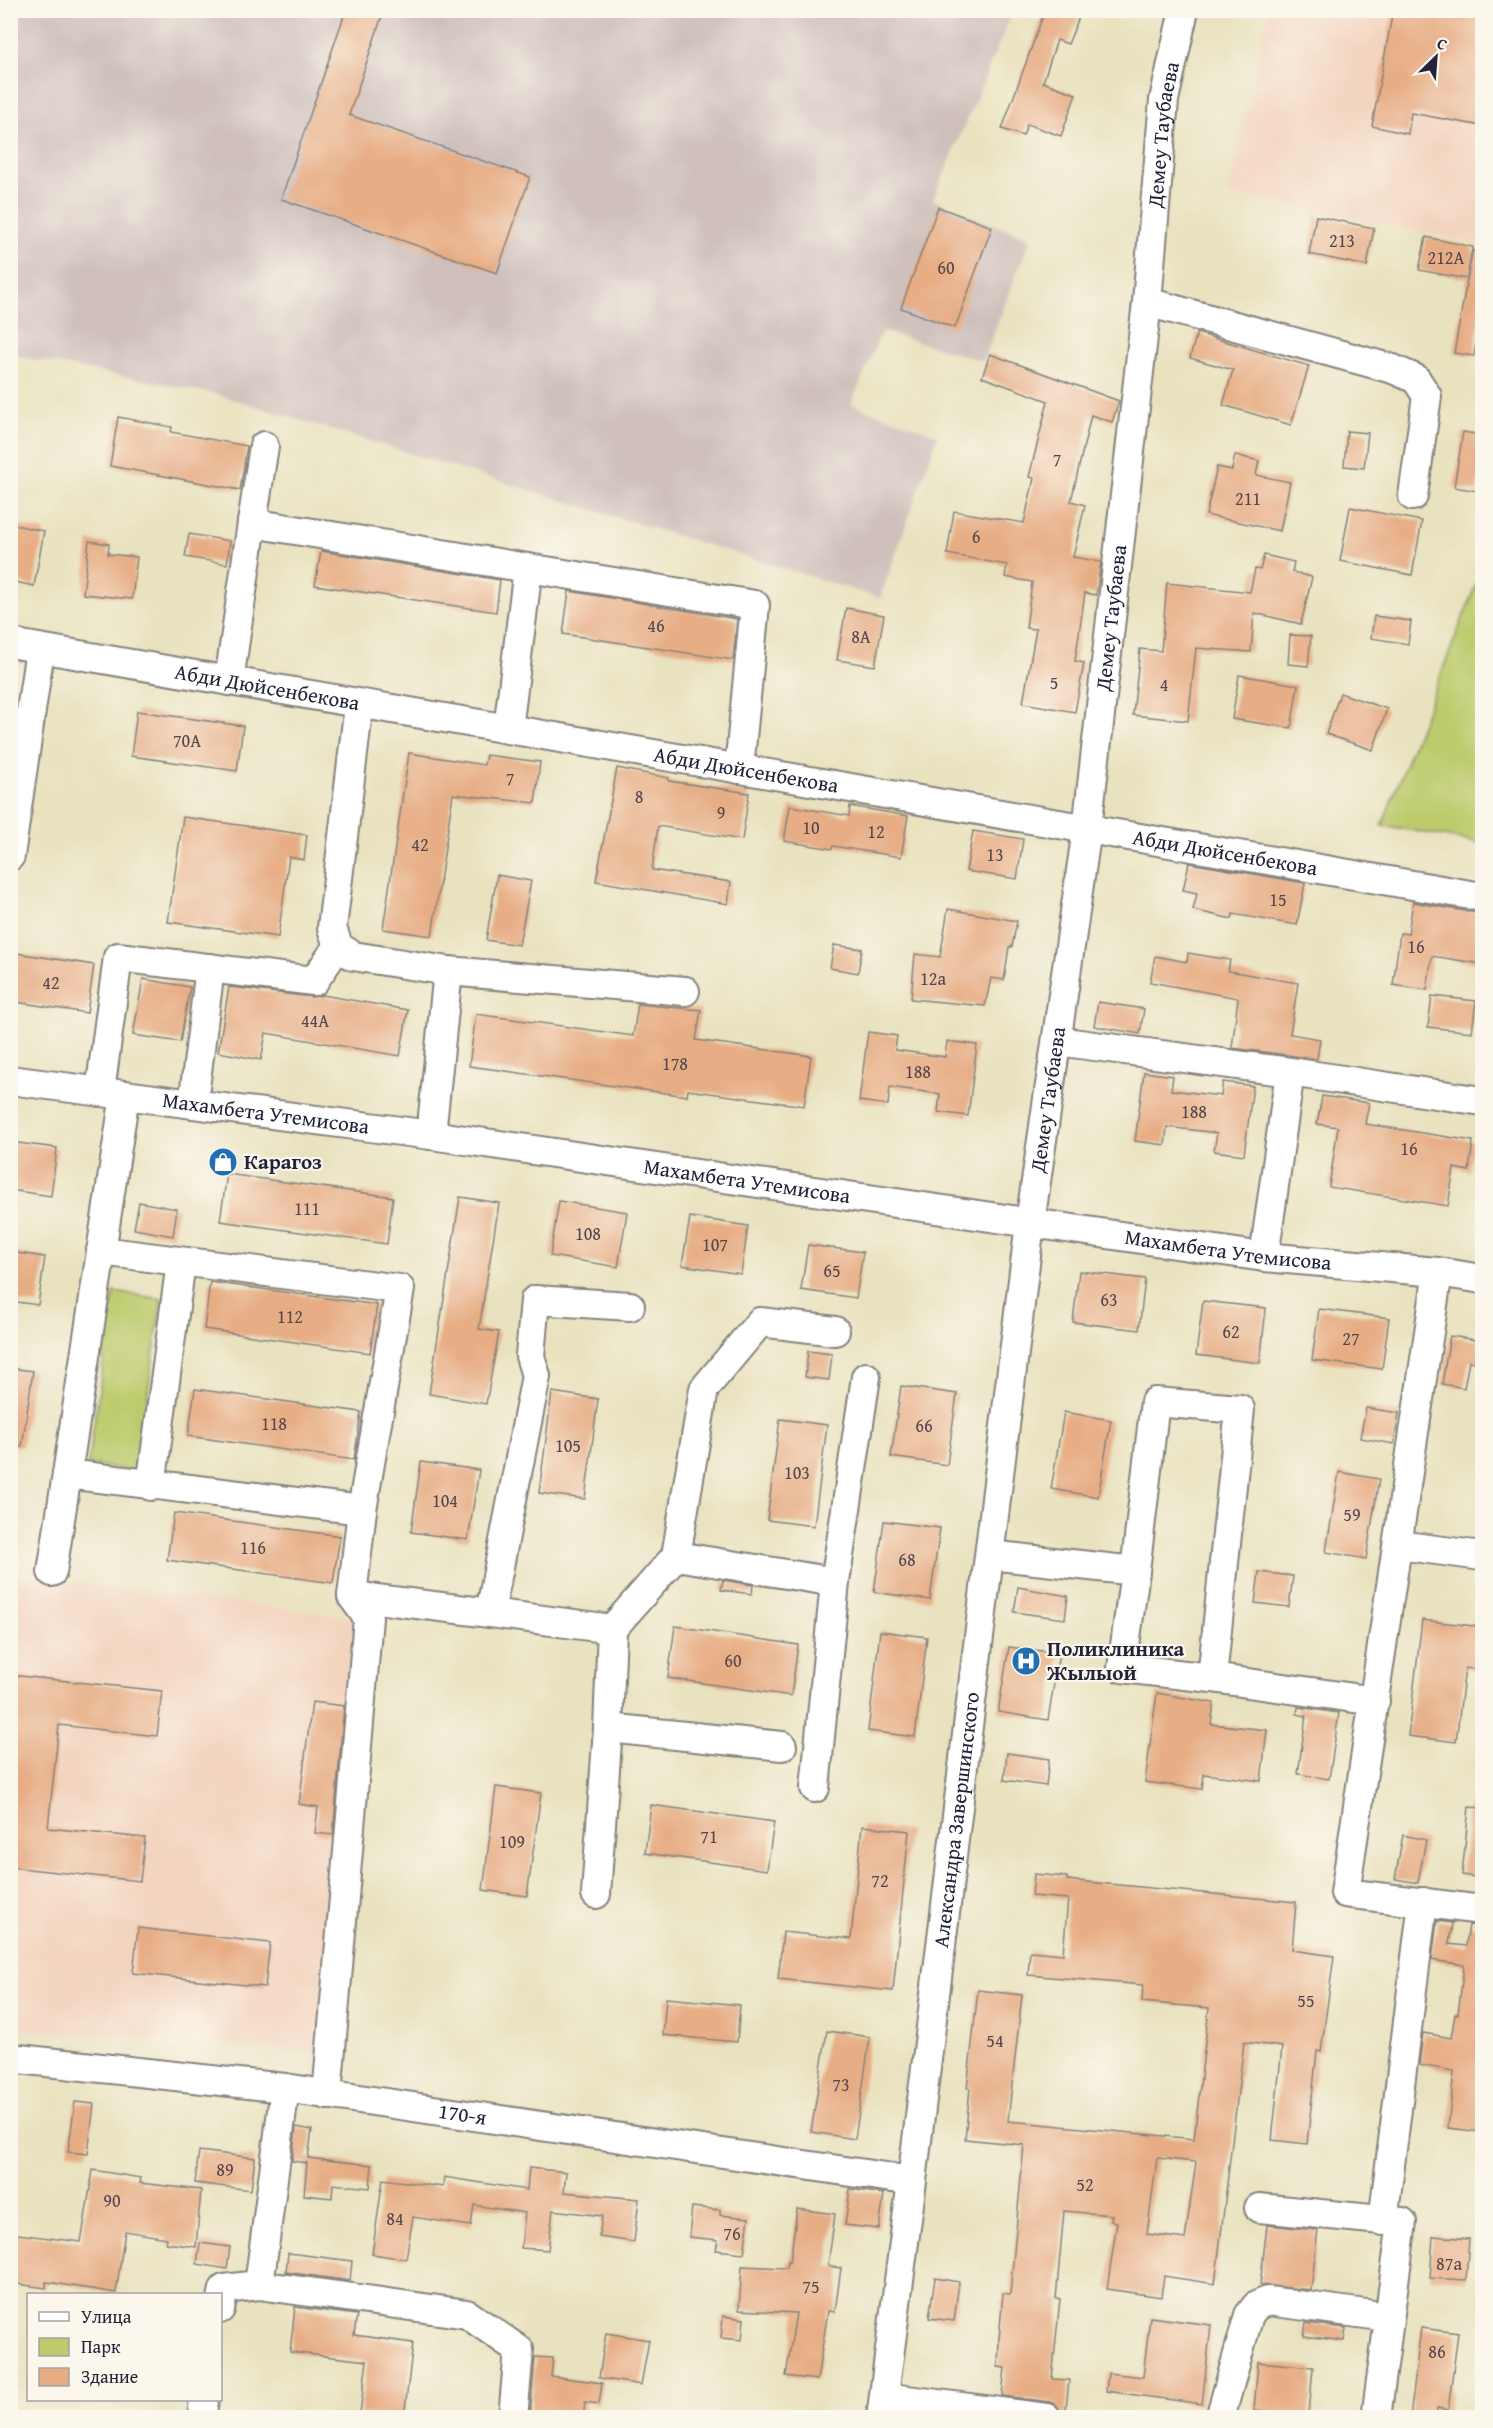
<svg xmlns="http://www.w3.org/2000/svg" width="1493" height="2428" font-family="'Gentium Book Plus',serif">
	<rect width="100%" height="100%" fill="#fbf7ec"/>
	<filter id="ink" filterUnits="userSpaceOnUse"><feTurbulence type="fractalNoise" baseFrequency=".0167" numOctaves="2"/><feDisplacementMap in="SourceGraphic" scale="12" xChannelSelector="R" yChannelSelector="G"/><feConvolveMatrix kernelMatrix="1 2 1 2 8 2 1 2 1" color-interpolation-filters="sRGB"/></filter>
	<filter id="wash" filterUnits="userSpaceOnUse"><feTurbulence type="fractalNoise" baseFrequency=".008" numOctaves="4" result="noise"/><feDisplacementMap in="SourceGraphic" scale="24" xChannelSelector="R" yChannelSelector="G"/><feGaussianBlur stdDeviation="1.35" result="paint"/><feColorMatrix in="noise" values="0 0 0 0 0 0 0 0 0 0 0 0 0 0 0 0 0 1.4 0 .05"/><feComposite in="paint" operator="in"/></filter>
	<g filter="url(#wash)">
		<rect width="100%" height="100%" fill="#e9e2bf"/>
		<g fill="#f3d4bf">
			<polygon points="1268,11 1482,11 1482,244 1228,194"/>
			<polygon points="10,1575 361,1618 315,2052 11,2029"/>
		</g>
		<polygon fill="#cfc0bb" points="10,11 1013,11 933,200 1030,239 983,361 882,331 851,404 938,435 880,598 216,394 11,355"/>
		<g fill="#bdcb6d" stroke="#707654" stroke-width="1.5">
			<polygon points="1482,569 1482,843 1382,825"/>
			<polygon points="114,1292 162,1299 136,1471 88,1464"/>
		</g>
		<g id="blocks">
			<g fill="#e7ae86" fill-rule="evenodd">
				<polygon points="346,10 384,10 349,115 530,177 497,273 281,199"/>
				<polygon points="1045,10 1082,10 1068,44 1057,40 1043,82 1076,94 1061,136 1027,124 1023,136 1002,129"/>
				<polygon points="1393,10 1482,10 1482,126 1411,113 1408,134 1372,126"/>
				<polygon points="938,207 992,227 955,328 901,308"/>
				<polygon points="1316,216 1374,228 1367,266 1309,254"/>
				<polygon points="1426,237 1473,247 1467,279 1419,270"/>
				<polygon points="1472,251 1482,252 1482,306 1474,356 1454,353"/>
				<polygon points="1197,333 1309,366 1291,425 1223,405 1233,370 1190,358"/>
				<polygon points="990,354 1119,401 1112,422 1091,415 1071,501 1085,505 1073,557 1101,562 1096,595 1085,593 1075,661 1084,663 1075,712 1023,703 1036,629 1026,628 1032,582 1005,577 1007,565 947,554 954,511 1024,523 1034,478 1029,477 1048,401 982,377"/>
				<polygon points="118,417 172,427 171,432 247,446 240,490 110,466"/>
				<polygon points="1347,431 1368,433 1364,468 1344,466"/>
				<polygon points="1463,432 1482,435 1482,459 1477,491 1454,487"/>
				<polygon points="1235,455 1259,461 1256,475 1290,482 1280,531 1206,515 1217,467 1232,470"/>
				<polygon points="1350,507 1422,521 1412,575 1340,561"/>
				<polygon points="10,524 44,531 34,586 10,581"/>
				<polygon points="189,534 230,541 227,564 185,557"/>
				<polygon points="89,541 109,544 108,554 137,557 132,599 83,594"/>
				<polygon points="321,551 500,580 496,612 315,585"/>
				<polygon points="1264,555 1294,562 1292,572 1312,577 1301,624 1254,613 1251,652 1196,648 1188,721 1133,715 1140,649 1161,651 1167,583 1250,592 1255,569 1260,570"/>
				<polygon points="569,591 737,619 733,660 563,634"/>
				<polygon points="846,608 884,615 875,666 837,660"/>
				<polygon points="1374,616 1411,621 1408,644 1371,638"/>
				<polygon points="1290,635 1311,636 1308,666 1288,664"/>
				<polygon points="1239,675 1298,685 1291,728 1232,719"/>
				<polygon points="1340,693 1387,709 1373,750 1326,734"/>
				<polygon points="137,711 243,726 237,771 131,756"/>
				<polygon points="409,753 484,765 486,755 540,762 535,803 453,794 432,936 383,929"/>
				<polygon points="617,768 669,778 669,781 749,793 742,840 658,826 652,870 731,882 728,904 596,881"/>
				<polygon points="790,806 849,816 850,806 908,816 901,857 833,846 832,849 784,841"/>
				<polygon points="183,817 307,835 304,860 289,857 278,937 168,922"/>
				<polygon points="973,831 1023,839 1017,879 966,871"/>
				<polygon points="1189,863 1305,883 1297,925 1233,914 1232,919 1193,910 1197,893 1183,890"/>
				<polygon points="497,875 531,881 519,945 486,940"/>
				<polygon points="1413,902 1482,914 1482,964 1432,956 1427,990 1393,985 1400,933 1408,934"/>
				<polygon points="948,909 1017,921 1012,947 1009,947 1004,980 991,978 985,1006 911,999 915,954 940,957"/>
				<polygon points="834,945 862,949 858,973 830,968"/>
				<polygon points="10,952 94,965 87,1013 10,1001"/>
				<polygon points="1188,953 1230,960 1228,971 1298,983 1290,1034 1320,1039 1317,1059 1232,1048 1238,998 1150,982 1155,956 1187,962"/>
				<polygon points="143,979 190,987 180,1042 133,1035"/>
				<polygon points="229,987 312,997 323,995 408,1010 400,1056 266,1033 261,1060 218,1052"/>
				<polygon points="1432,996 1476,1001 1472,1032 1428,1027"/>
				<polygon points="1098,1002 1144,1009 1140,1034 1094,1026"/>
				<polygon points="638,1004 701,1010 696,1040 811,1056 804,1106 688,1090 687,1096 469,1066 476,1014 633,1036"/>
				<polygon points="868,1032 897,1036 895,1050 945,1057 947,1041 977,1045 968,1116 938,1112 940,1094 890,1087 888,1105 859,1101"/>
				<polygon points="1144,1072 1173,1076 1171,1090 1221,1096 1223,1082 1253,1086 1244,1155 1214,1151 1217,1133 1167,1127 1165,1145 1135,1141"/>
				<polygon points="1322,1096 1369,1103 1365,1124 1473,1141 1469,1171 1454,1168 1448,1206 1329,1187 1338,1127 1317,1124"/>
				<polygon points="10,1142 57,1148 51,1196 10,1190"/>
				<polygon points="227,1174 393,1197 387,1244 220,1221"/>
				<polygon points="460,1197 499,1203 479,1329 499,1332 486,1404 429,1394"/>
				<polygon points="559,1201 627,1212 618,1267 550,1256"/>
				<polygon points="139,1202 177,1209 173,1236 134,1229"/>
				<polygon points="690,1217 748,1226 741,1274 682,1265"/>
				<polygon points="808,1245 863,1252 856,1298 801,1290"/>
				<polygon points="10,1252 45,1257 38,1305 10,1301"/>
				<polygon points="1079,1271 1145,1279 1139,1330 1073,1322"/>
				<polygon points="210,1282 377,1305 370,1353 204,1329"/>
				<polygon points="1203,1301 1266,1308 1260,1363 1196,1355"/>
				<polygon points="1319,1309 1389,1318 1382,1369 1312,1360"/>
				<polygon points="1450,1336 1482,1341 1482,1363 1469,1361 1464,1388 1442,1384"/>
				<polygon points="808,1351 832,1354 829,1380 805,1377"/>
				<polygon points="10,1368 33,1371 22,1447 10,1446"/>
				<polygon points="901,1386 957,1394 947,1465 891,1457"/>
				<polygon points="195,1389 361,1412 354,1460 188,1436"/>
				<polygon points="552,1392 598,1399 585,1499 539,1493"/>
				<polygon points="1366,1408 1399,1413 1394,1444 1360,1438"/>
				<polygon points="1064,1412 1111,1420 1098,1497 1051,1489"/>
				<polygon points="780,1419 827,1425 814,1526 767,1520"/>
				<polygon points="421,1462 479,1470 468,1540 411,1532"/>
				<polygon points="1339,1472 1379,1479 1366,1559 1326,1552"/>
				<polygon points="174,1513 340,1536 333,1583 167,1560"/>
				<polygon points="884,1521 940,1528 930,1600 874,1592"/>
				<polygon points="1259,1572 1293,1576 1289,1607 1255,1603"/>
				<polygon points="723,1580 753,1585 752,1594 721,1590"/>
				<polygon points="1018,1587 1068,1596 1065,1619 1014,1612"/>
				<polygon points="1422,1620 1482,1627 1481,1670 1465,1668 1456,1742 1408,1736"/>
				<polygon points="675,1626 798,1645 791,1696 668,1678"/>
				<polygon points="880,1631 927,1637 915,1737 868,1731"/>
				<polygon points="1009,1647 1059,1653 1048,1720 998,1712"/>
				<polygon points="10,1675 162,1691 157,1736 59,1725 48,1828 145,1838 140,1881 10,1867 10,1752 14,1721 10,1721"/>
				<polygon points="1157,1693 1214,1703 1211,1724 1267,1730 1261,1781 1204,1774 1202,1789 1145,1782"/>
				<polygon points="312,1702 344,1706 333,1835 315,1833 318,1807 299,1804"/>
				<polygon points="1298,1707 1339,1713 1329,1779 1298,1774 1306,1716 1297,1714"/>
				<polygon points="1007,1753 1049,1759 1046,1786 1004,1780"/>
				<polygon points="496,1787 541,1793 527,1896 483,1890"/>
				<polygon points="651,1805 774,1822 767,1870 645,1853"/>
				<polygon points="1469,1807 1482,1808 1482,1878 1462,1875"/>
				<polygon points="862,1826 909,1831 893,1991 778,1979 783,1932 851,1939"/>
				<polygon points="1403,1835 1426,1840 1418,1883 1395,1879"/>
				<path d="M1034,1874l33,3v3l229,22 -4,48 42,6 -13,96 -4,-1 -10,93 -35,-4 10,-93 -38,-5 -29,242 -51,-8 -3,21 -54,-8 10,-67 -6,-1 1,-6 -48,-4 -8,88h4l-8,80 17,1 -4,38 -8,-13 -7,-3 -48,-6 3,-28 -7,-1 1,-28 4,-46 7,1 14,-149 -59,-6 5,-51h-3l11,-98 44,5 -14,126 186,18 15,-131 -67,-6 1,-17 -115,-10 2,-24 33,3 5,-55 -36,-3zM1157,2158l39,4 -11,77 -38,-5z"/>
				<polygon points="1437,1921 1452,1923 1449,1944 1466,1946 1469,1925 1482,1926 1482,2132 1448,2128 1454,2071 1419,2065 1423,2033 1451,2038 1455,2014 1458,2014 1464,1965 1432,1960"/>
				<polygon points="138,1928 270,1943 265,1987 133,1973"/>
				<polygon points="666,1998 740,2005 737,2042 663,2035"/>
				<polygon points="827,2031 870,2037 855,2139 811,2132"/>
				<polygon points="75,2102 94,2104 88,2154 68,2152"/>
				<polygon points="296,2127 312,2130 308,2158 372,2165 370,2188 333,2184 332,2198 304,2195 307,2163 292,2161"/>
				<polygon points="199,2151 255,2158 251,2190 195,2183"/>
				<polygon points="529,2168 566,2172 564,2192 639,2199 634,2242 599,2237 602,2216 553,2210 548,2250 521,2248 525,2213 474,2205 471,2226 413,2217 406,2259 372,2254 383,2179 443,2187 444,2177 527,2190"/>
				<polygon points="93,2170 141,2178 140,2183 201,2190 196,2247 166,2243 167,2238 125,2231 116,2293 46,2282 46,2288 10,2283 10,2233 81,2242"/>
				<polygon points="850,2189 884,2194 879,2229 845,2225"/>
				<polygon points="692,2207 720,2210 720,2215 749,2218 744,2253 716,2250 718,2240 689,2237"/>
				<polygon points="797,2209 835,2214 828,2266 841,2268 835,2312 828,2311 817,2380 786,2376 796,2313 739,2310 742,2266 787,2268 788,2261 790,2262"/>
				<polygon points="1267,2225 1318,2230 1311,2290 1260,2285"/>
				<polygon points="1433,2236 1469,2239 1466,2280 1430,2278"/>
				<polygon points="200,2243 230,2247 227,2269 197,2264"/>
				<polygon points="288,2253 352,2261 350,2281 286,2272"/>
				<polygon points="935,2278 959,2282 954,2321 929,2318"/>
				<polygon points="295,2307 357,2315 354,2335 413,2343 404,2418 360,2413 367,2361 290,2352"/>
				<polygon points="723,2316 744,2319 742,2340 721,2338"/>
				<polygon points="1150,2317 1211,2325 1202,2404 1106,2391 1108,2373 1143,2377"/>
				<polygon points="1306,2323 1346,2328 1344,2341 1304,2336"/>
				<polygon points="1421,2328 1458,2333 1448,2410 1437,2408 1436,2418 1410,2418"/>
				<polygon points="606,2333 649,2340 641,2385 599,2378"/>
				<polygon points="535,2357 553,2358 551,2376 602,2383 599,2404 585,2402 583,2418 530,2418"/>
				<polygon points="1258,2362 1313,2367 1309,2415 1254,2410"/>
			</g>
		</g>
	</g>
	<g filter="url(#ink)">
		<use href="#blocks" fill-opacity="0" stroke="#86827d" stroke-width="1.5"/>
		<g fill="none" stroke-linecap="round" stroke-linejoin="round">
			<g stroke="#86827d" stroke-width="32">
				<g id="minor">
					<polyline points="1147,302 1393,369 1416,379 1427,396 1413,496"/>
					<polyline points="252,523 264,446"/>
					<path id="s1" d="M10,643l1472,254"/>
					<polyline points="229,681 252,523 755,605 739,769"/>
					<polyline points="359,704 332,928 338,946 353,956 448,971 685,991"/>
					<polyline points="508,729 528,568"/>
					<polyline points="10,856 40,649"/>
					<polyline points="1057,1041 1290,1072 1482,1101"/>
					<path id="s2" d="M10,1080l421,55 833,122 174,15 44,7"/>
					<polyline points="100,1092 118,957 314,981 338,946"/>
					<polyline points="193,1104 210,968"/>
					<polyline points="431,1135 448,971"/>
					<polyline points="101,1251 400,1289 362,1510 352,1596 490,1613 536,1376 530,1356 535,1300 630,1306"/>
					<polyline points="1264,1257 1290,1072"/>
					<polyline points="1438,1272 1345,1893 1482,1910"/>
					<polyline points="67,1474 362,1510"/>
					<polyline points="151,1486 181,1262"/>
					<polyline points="1398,1545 1482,1556"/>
					<polyline points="990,1555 1135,1571 1122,1668 1212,1678 1375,1701"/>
					<polyline points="676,1556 835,1582"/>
					<polyline points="1135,1571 1155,1402 1240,1409 1212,1678"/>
					<polyline points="52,1572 125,1095"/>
					<polyline points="490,1613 612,1629 608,1728 596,1894"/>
					<polyline points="612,1629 676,1556 704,1389 760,1322 835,1331"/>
					<polyline points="608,1728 782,1746"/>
					<polyline points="815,1788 835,1582 866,1377"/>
					<path id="s3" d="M10,2058l275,30 627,93"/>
					<polyline points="285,2088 259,2285 467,2314 519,2350 513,2418"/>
					<polyline points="327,2095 368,1618 352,1596"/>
					<polyline points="1259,2208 1402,2222 1376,2418"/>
					<polyline points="1383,2221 1423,1902"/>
					<polyline points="220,2309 224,2289 259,2285"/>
					<polyline points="884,2397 1047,2418"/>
					<polyline points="203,2407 204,2400"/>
					<path id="s4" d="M881,2418l31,-237 118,-958 57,-394 60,-527 17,-202 20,-90"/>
					<polyline points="1220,2418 1249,2315 1256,2306 1268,2301 1388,2317"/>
				</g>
			</g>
			<use href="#minor" stroke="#fff" stroke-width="28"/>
		</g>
	</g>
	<defs>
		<g id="shop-disc" transform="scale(1.5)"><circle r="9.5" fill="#1f6fb2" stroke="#fbf7ec"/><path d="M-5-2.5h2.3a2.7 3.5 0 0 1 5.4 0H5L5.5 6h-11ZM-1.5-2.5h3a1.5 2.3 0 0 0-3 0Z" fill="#fff"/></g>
		<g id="hospital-disc" transform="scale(1.5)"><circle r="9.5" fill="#1f6fb2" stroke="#fbf7ec"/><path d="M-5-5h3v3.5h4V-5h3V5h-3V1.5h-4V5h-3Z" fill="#fff"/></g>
	</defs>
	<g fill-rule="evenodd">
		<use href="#shop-disc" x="223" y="1162"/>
		<use href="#hospital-disc" x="1026" y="1661"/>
	</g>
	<g text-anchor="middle" stroke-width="4.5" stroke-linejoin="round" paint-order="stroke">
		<g font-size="18" fill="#53454e">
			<text x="1342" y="247">213</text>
			<text x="1446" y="264">212А</text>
			<text x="946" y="274">60</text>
			<text x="1057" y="466">7</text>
			<text x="1248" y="505">211</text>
			<text x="976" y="543">6</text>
			<text x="656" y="632">46</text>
			<text x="861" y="643">8А</text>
			<text x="1054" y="689">5</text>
			<text x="1164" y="691">4</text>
			<text x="187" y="747">70А</text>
			<text x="510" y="785">7</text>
			<text x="639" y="803">8</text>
			<text x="721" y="819">9</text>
			<text x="811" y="834">10</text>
			<text x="876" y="838">12</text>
			<text x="420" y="851">42</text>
			<text x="995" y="861">13</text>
			<text x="1278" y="906">15</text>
			<text x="1416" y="953">16</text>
			<text x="933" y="985">12а</text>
			<text x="51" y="989">42</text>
			<text x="315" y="1027">44А</text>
			<text x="675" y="1070">178</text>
			<text x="918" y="1078">188</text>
			<text x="1194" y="1118">188</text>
			<text x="1409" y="1155">16</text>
			<text x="307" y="1215">111</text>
			<text x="588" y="1240">108</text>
			<text x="715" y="1251">107</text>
			<text x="832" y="1277">65</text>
			<text x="1109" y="1306">63</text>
			<text x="290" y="1323">112</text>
			<text x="1231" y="1338">62</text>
			<text x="1351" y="1345">27</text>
			<text x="274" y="1430">118</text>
			<text x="924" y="1432">66</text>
			<text x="568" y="1452">105</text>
			<text x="797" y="1479">103</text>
			<text x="445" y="1507">104</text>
			<text x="1352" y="1521">59</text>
			<text x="253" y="1554">116</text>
			<text x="907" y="1566">68</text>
			<text x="733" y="1667">60</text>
			<text x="709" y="1843">71</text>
			<text x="512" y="1848">109</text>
			<text x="880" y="1887">72</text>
			<text x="1306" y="2007">55</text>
			<text x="995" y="2047">54</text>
			<text x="841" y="2091">73</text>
			<text x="225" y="2176">89</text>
			<text x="1085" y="2191">52</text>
			<text x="112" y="2207">90</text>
			<text x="395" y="2225">84</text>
			<text x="732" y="2240">76</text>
			<text x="1449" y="2270">87а</text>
			<text x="811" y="2293">75</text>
			<text x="1437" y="2358">86</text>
		</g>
		<g font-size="21" fill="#22223b" stroke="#fbf7ec">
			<text dy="7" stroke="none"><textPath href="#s4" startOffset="2301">Демеу Таубаева</textPath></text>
			<text dy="7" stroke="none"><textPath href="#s4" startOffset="1815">Демеу Таубаева</textPath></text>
			<text dy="7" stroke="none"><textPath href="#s1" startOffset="261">Абди Дюйсенбекова</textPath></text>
			<text dy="7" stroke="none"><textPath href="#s1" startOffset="747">Абди Дюйсенбекова</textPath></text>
			<text dy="7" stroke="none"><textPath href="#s1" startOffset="1233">Абди Дюйсенбекова</textPath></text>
			<text dy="7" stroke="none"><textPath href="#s4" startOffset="1329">Демеу Таубаева</textPath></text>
			<text dy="7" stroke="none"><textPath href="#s2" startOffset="258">Махамбета Утемисова</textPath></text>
			<text dy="7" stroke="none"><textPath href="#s2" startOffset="744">Махамбета Утемисова</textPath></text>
			<text dy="7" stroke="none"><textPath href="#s2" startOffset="1230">Махамбета Утемисова</textPath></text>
			<text dy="7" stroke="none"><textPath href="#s4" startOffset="603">Александра Завершинского</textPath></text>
			<text dy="7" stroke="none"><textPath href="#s3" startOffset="456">170-я</textPath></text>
		</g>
		<g font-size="21" font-weight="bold" fill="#22223b" stroke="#fbf7ec" text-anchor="start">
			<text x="244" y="1169">Карагоз</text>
			<text x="1047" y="1656">Поликлиника<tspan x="1047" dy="24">Жылыой</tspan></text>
		</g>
	</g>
	<rect width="1493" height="2428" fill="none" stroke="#fbf7ec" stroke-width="36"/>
	<rect x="27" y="2293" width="195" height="108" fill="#fbf7ec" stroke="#a4a2a5" stroke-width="1.5"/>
	<rect x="39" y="2312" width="30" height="9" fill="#ffffff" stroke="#a4a2a5" stroke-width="1.5"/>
	<text x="81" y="2323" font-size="18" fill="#22223b">Улица</text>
	<rect x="39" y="2338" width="30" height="18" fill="#bdcb6d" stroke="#a4a2a5" stroke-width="1.5"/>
	<text x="81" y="2353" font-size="18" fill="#22223b">Парк</text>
	<rect x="39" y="2368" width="30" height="18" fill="#e7ae86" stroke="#a4a2a5" stroke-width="1.5"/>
	<text x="81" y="2383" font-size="18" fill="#22223b">Здание</text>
	<g transform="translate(1436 57) rotate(25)" stroke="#fbf7ec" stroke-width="4.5" paint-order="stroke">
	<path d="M0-4.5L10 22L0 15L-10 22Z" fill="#22223b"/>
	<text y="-9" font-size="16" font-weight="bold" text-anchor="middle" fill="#22223b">С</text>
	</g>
</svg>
